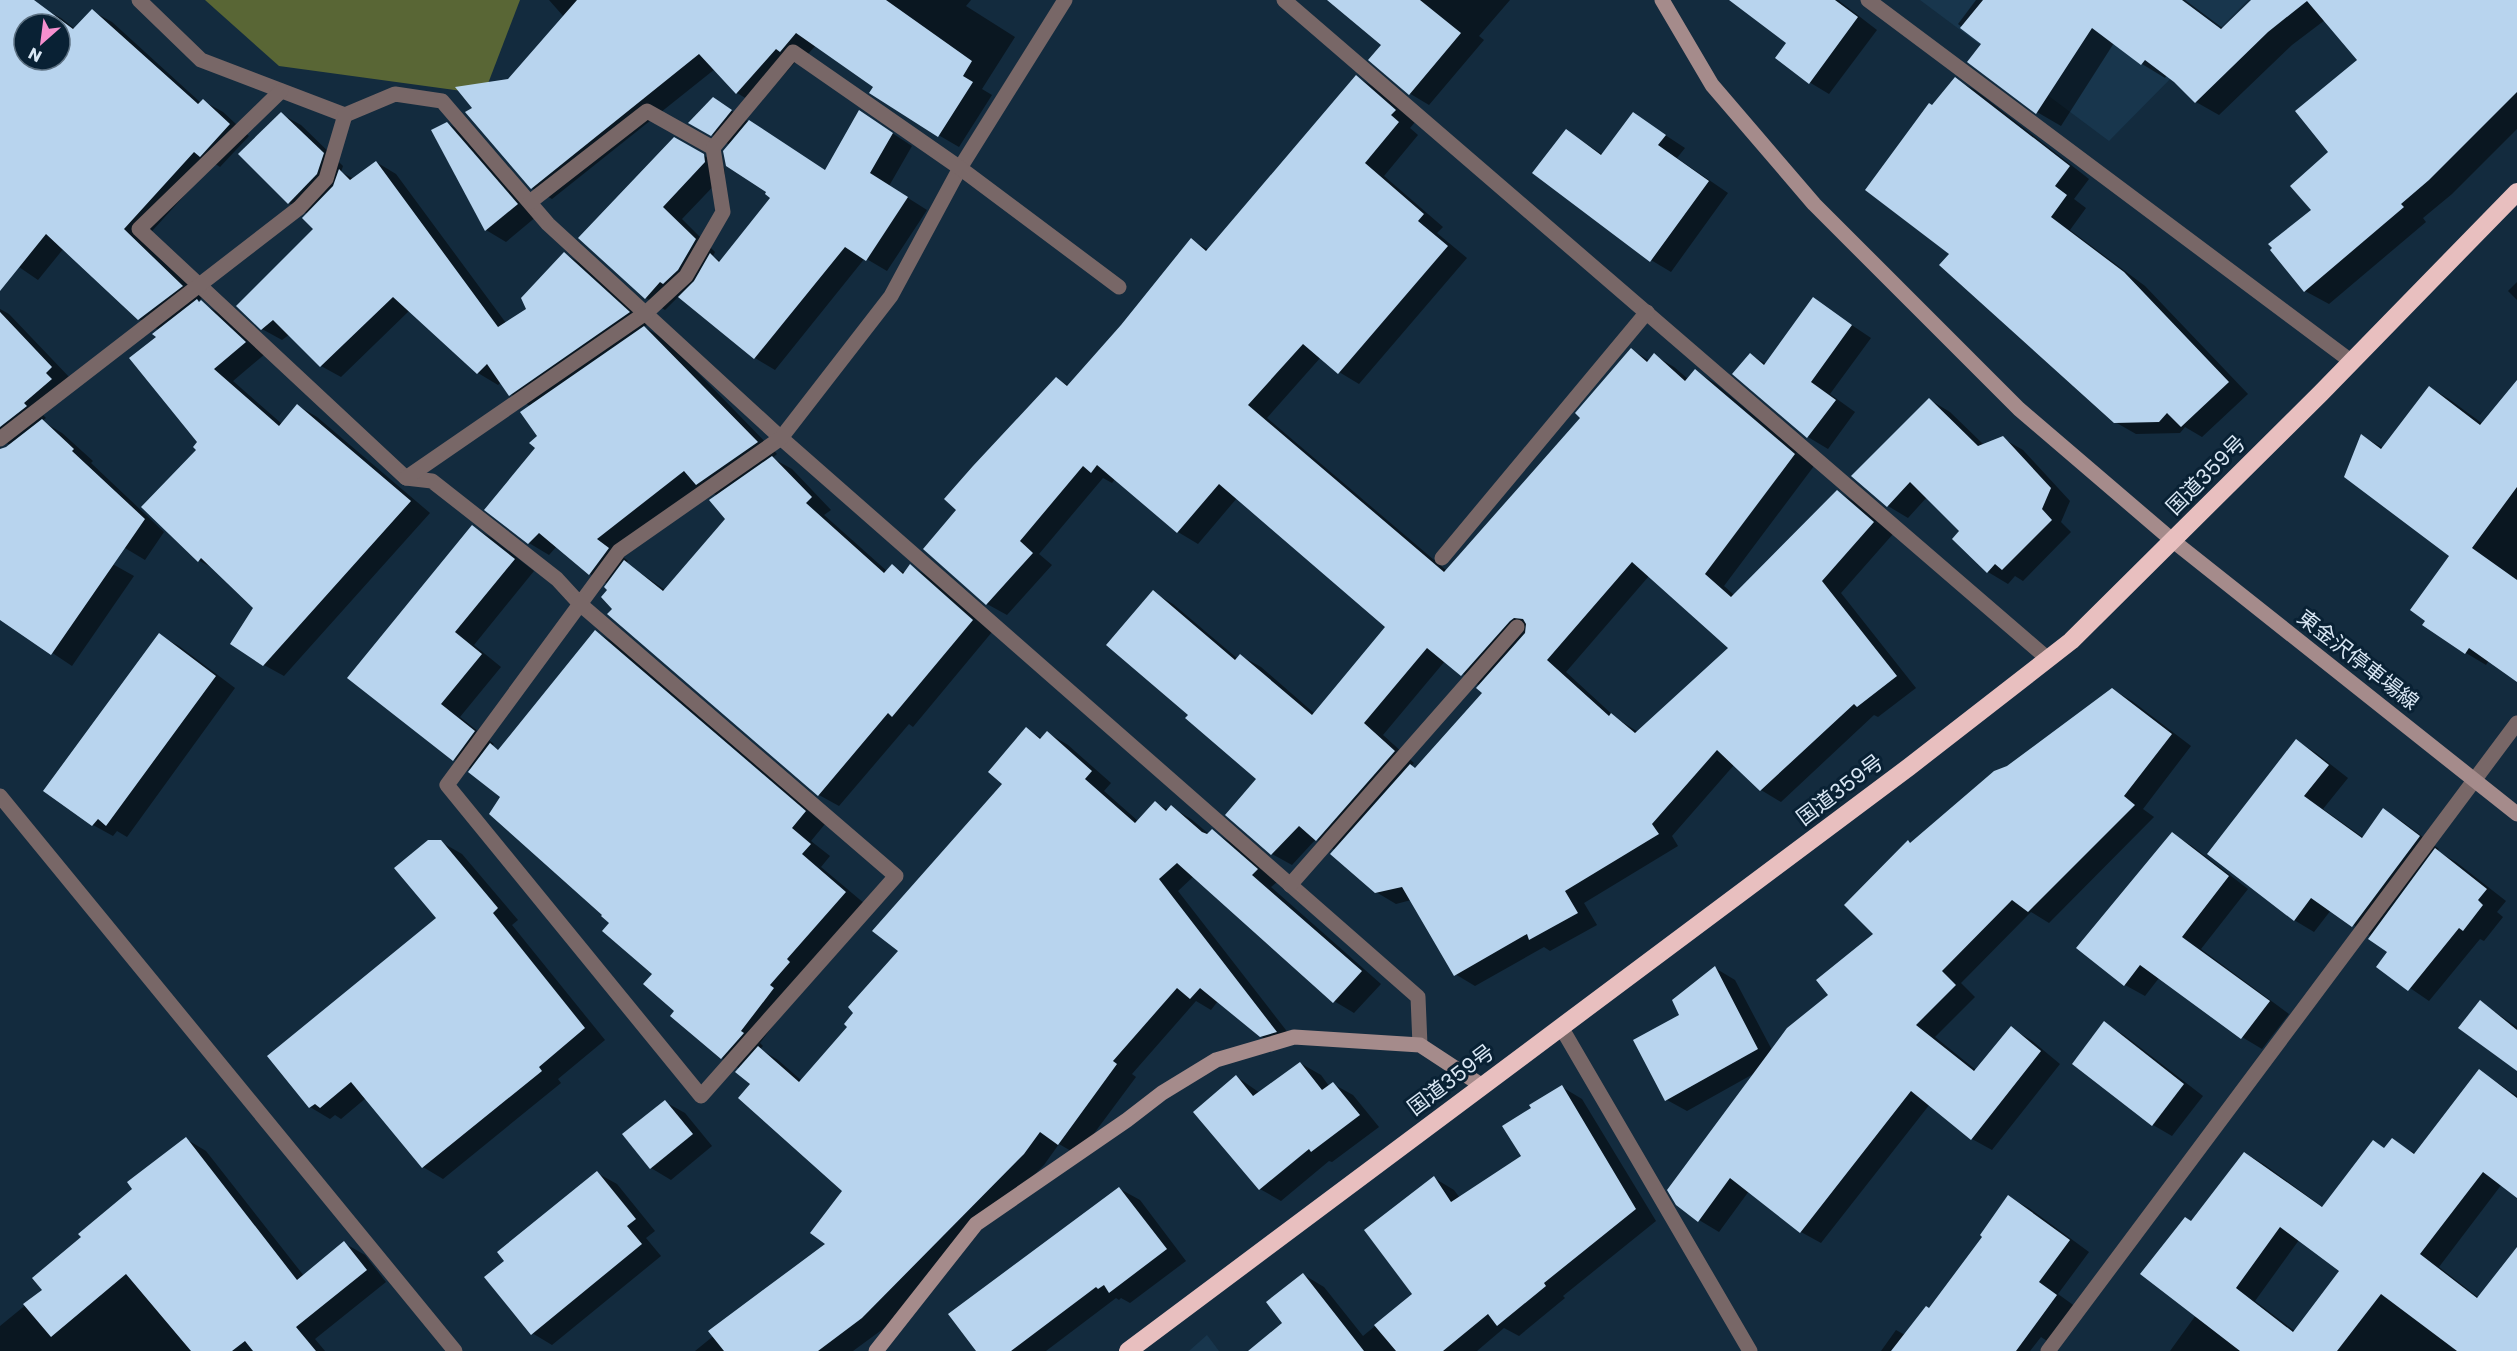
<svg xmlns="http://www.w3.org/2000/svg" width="2517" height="1351" font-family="Poppins,'Noto Sans JP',sans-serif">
	<rect width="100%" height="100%" fill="#132b3e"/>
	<g fill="#18364d">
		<polygon points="1920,0 2248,0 2109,141"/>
		<polygon points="1207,1335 1219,1351 1189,1351"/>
	</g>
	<polygon fill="#596635" points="205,0 520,0 484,94 279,66"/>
	<g fill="#0007" fill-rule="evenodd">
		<path d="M0,0h27l34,18 14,11 17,-18 20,11 89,81 2,-2 20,11 26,24 -29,31 -6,-4 -71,78 59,57 -5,3 24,13 44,40 -32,27 49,43 15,-19 20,12 113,96 -146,163 -20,-11 -9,-58 -37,-36 -20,-11 1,-118 -41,-105 1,-7 -20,-11 -75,-71 -26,32 -38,-26zM24,24h36v36h-36z"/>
		<polygon points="549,0 971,0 966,6 1015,37 982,89 992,95 959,147 904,115 871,93 875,86 816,45 801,62 797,60 757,105 737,93 715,69 552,199 532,188 509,80 564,17"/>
		<polygon points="1329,0 1510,0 1479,36 1484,40 1429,105 1409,93 1383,45"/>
		<polygon points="1732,0 1838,0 1877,30 1829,94 1809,82 1788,42"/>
		<polygon points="1976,0 2185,0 2224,29 2253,0 2517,0 2517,129 2452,194 2423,218 2426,222 2329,304 2305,291 2313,210 2359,60 2325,20 2292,45 2219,115 2196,102 2167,75 2165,78 2142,64 2114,43 2061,126 2037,112 1969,61 1983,43 1958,24"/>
		<path d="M1356,77l20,11 39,34 -5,6 8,7 -34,41 59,51 -6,6 30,25 -108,126 -20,-12 -18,-15 -54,61 180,153 135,-154 50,-67 18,11 4,-6 20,12 14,12 7,-8 20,12 99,83 -90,120 10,9 104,-103 20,12 35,30 -52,59 75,95 -38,29 -4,-2 -93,87 -20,-12 -27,-25 -62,71 6,10 -94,57 13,22 -47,26 -6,-4 -69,39 -20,-12 -44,-74 -15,4 -20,-12 -41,-42 -19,-11 -24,26 -20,-11 -14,-75 -68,-64 -37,-123 20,12 65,55 3,-3 20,11 54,47 73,-87 -151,-129 -39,46 -20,-12 -63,-53 -3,4 -9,-5 -64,76 13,11 -45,50 -20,-11 -29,-95 98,-131 13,8 53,-60 69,-86 18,10zM1649,576l81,72 -92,84 -22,-14 -50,-46zM1445,661l35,25 4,7 -68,76 -5,-3 3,-3 -31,-28z"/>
		<polygon points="1955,79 1975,90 2089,179 2074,199 2086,208 2070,230 2145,286 2248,394 2202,437 2185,427 2180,433 2136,434 2115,422 1951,253 1933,107"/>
		<polygon points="713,99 826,171 860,112 912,146 889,186 927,210 887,271 865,258 775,370 755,358 679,296 665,310 646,298 674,139 724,167 725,174 682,219 715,252 713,256 721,262 772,197 730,145 690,122"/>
		<path d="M281,114l20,11 42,41 -2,6 13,7 22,-17 20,12 110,149 22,-14 37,-55 20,12 63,58 -4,3 21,12 112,115 -5,4 20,11 39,41 -7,5 64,57 4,-6 13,7 6,-7 20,12 61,54 -79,95 -4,-3 -70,82 -20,-11 -205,-186 -6,-25 -18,-10 -33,-28 -8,9 -20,-12 -43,-34 51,-61 2,-11 -9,-31 -20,-12 -9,-12 -3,3 -20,-12 -68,-63 -69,67 -20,-11 -31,-32 -8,6 -20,-11 53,-101 -7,-14 -19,-11zM700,486l18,10 9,23 -62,71 -39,-27 2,-2 -12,-10z"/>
		<polygon points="1633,114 1685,148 1677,158 1728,193 1671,272 1651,260 1567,131 1603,155"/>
		<polygon points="447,123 467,135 537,216 506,242 486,230"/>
		<polygon points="2517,282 2517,300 2508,291"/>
		<polygon points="1813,299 1871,338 1830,394 1855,412 1828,449 1808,437 1734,374 1751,355 1766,364"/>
		<polygon points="0,309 9,314 71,379 71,391 43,415 46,418 42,421 62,433 93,461 91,463 164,532 145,560 125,548 7,447 10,445 0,439"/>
		<polygon points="2517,382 2517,680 2489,660 2486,665 2466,653 2451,556 2362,436 2383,448 2429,387 2449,399 2483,424"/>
		<polygon points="1930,400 1950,412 1984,445 2002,438 2023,450 2070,501 2061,522 2071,532 2023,581 2015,576 2008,584 1988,572 1961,531 1927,497 1908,518 1888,506 1853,476"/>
		<polygon points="0,501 134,576 72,666 0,618"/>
		<polygon points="472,527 492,538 534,571 474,645 501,667 460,717 494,744 492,746 500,751 595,632 615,643 825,824 811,841 830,856 821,867 865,904 760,1043 763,1046 760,1049 778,1060 802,1081 849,1027 900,951 1005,784 1026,729 1043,739 1048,733 1068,745 1111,783 1104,791 1138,821 1155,803 1169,810 1171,807 1191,819 1209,834 1212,831 1232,843 1277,882 1271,887 1381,984 1354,1013 1334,1001 1194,876 1178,891 1296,1043 1281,1048 1260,1036 1218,1001 1211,1010 1196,1001 1132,1074 1136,1077 1078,1155 1059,1144 1044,1165 883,1329 853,1351 695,1351 827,1244 844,1191 740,1069 722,1058 676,1011 654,974 502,797 472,770 454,759 349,678"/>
		<polygon points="159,635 179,646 235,688 127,837 117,831 113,836 93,825"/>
		<polygon points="2112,689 2132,701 2191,746 2143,809 2154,817 2049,923 2031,912 1961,983 1975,997 1935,1037 1976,1070 2011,1028 2031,1040 2060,1064 1992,1150 1972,1139 1930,1104 1821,1243 1801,1232 1749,1191 1719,1232 1699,1220 1755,1073 1687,1111 1667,1100 1681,1016 1715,968 1735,980 1772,1050 1830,995 1875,934 1911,844 2008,767"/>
		<polygon points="2297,741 2316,753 2348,778 2323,809 2364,838 2383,810 2403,822 2439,849 2437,851 2456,862 2506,901 2497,912 2503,917 2484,941 2480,939 2429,1001 2378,966 2389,952 2372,937 2331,910 2314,932 2294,920"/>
		<polygon points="2172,834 2192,846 2248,889 2201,949 2289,1014 2262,1049 2242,1037 2159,978 2145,996 2125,985 2078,948"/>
		<polygon points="441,842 462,854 518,920 512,925 605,1040 558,1079 561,1083 443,1179 423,1167 366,1098 341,1119 335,1115 330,1119 310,1107 269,1057 439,918"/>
		<polygon points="2480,1002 2517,1027 2517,1070"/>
		<polygon points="2104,1023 2124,1035 2203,1096 2172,1136 2153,1125"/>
		<polygon points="1300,1063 1321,1075 1329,1086 1333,1084 1353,1095 1379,1127 1332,1162 1329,1161 1281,1201 1260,1189 1195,1112 1237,1077 1260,1093"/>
		<path d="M2480,1071l37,25v100l-15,-12 -63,83 40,31 38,-49v102h-347l26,-36 -5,-93 54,-69 20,12 59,43 68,-68 24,14zM2299,1240l42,31 -45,61 -41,-31z"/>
		<polygon points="1562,1087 1582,1099 1656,1221 1563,1296 1565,1298 1519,1336 1504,1328 1477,1351 1250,1351 1284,1323 1304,1275 1324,1287 1363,1336 1414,1294 1434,1178 1454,1190 1460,1198 1523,1156 1533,1109"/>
		<polygon points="665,1102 685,1113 712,1146 671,1180 651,1168"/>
		<polygon points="186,1139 206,1151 304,1276 344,1243 365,1255 386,1282 315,1339 325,1351 0,1351 0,1326 44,1290 83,1237"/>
		<polygon points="597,1173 617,1184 655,1231 646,1238 661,1256 552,1345 532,1333 506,1262"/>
		<polygon points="1120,1189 1140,1200 1186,1261 1130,1303 1121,1298 1119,1300 1116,1298 1046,1351 978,1351"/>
		<polygon points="2009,1197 2029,1208 2089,1252 2058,1294 2076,1307 2050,1343 2041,1337 2030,1351 1881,1351 1896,1330 1905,1335 1929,1309 1984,1237"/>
	</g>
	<g fill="#b8d4ee" fill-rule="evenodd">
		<path d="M0,0h34l39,29 19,-20 106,95 5,-5 27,25 -30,33 -6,-5 -70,77 59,57 -45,34 -92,-86 -46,57zM24,24h36v36h-36z"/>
		<polygon points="577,0 886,0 972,61 963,76 973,82 938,137 869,93 873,87 796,33 780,52 776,49 736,94 699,54 531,189 465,112 472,108 455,87 508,79"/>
		<polygon points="1327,0 1420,0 1461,33 1409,95 1368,60 1381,45"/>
		<polygon points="1729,0 1835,0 1858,17 1809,84 1775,58 1786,43"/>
		<polygon points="1983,0 2182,0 2221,29 2251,0 2517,0 2517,92 2429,180 2401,204 2404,207 2304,292 2270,250 2272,248 2268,244 2311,210 2290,186 2328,152 2295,111 2357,60 2307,1 2268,32 2195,103 2174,82 2145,60 2141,65 2092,28 2036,114 1967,62 1981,44 1960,28"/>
		<path d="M1356,75l40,35 -5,5 8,7 -34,41 59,51 -6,7 30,25 -110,128 -35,-30 -55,61 196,167 136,-154 -5,-5 56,-65 16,14 7,-9 31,28 10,-12 100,85 -90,120 26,23 106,-107 37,32 -52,59 75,95 -40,31 -3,-3 -94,87 -43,-41 -65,74 7,10 -94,57 13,22 -49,27 -2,-6 -73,42 -52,-89 -27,6 -45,-39 80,-90 5,4 67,-75 -6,-5 49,-55 1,-9 -3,-5 -9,-1 -4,3 -49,55 -34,-28 -63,75 31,28 -79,90 -17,-15 -28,29 -46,-40 31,-36 -71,-61 3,-3 -82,-70 47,-55 82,70 5,-6 72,61 73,-88 -166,-143 -42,49 -80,-68 -6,8 -8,-7 -63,75 13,12 -47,52 -63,-56 33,-39 -12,-11 29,-33 83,-89 11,9 54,-61 70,-87 15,13zM1632,562l96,86 -93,85 -24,-20 -2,3 -62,-56z"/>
		<polygon points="1955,77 2070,166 2055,186 2067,195 2051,217 2124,272 2229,382 2181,427 2167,413 2159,422 2114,423 1939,265 1949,254 1865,190 1929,103 1932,105"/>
		<polygon points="713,97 732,110 711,136 688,123"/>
		<polygon points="859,110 893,133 870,173 908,197 866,261 845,247 754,359 678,297 694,281 710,253 719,262 770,198 765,194 766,192 726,166 723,151 749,120 825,170"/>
		<polygon points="281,112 324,153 317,174 288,204 238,154"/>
		<polygon points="1633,112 1666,135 1658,145 1709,181 1650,262 1532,173 1566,129 1601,155"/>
		<polygon points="447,122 518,204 485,231 431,130"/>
		<polygon points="674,137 704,154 705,162 663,207 696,239 678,270 663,284 660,282 645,299 578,238"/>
		<polygon points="376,161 498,327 526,309 521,298 564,252 630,312 509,396 487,364 477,374 393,297 320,367 273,320 261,330 236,306 313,229 302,218 333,186 339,169 350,180"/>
		<polygon points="1813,297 1852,325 1811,382 1836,400 1807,438 1732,374 1750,353 1764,365"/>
		<polygon points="197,299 199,302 201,300 246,342 214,369 279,426 297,404 411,501 263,666 230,644 253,608 201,558 198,562 141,507 196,450 193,447 197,442 129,358 156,337 152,334"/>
		<polygon points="0,312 52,367 46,373 52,379 24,403 27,406 0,427"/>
		<polygon points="644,326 758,442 696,485 684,471 597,539 609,548 589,575 539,533 528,544 484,510 535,448 529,443 537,436 520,412"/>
		<polygon points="2517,380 2517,487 2472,548 2517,580 2517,682 2469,648 2465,654 2422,625 2425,621 2410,610 2449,556 2344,477 2361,434 2381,449 2429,386 2480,425"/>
		<polygon points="1929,398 1978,446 2003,436 2051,488 2042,509 2052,520 2002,570 1995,564 1987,573 1952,539 1959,531 1910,482 1887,507 1851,476"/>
		<polygon points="42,419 74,449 72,451 145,519 51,655 0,620 0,449 6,447"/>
		<polygon points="772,456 812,497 806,503 884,573 892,564 903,574 910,564 973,620 892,717 888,713 818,796 607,614 612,609 601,597 607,590 604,587 624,560 663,591 725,519 709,500"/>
		<polygon points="472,525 515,559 455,632 482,654 441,704 475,731 453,761 347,678"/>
		<polygon points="595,630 806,811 792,828 811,844 802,854 846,892 787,959 790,962 770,985 774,988 741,1031 744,1033 721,1059 670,1016 674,1011 643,984 652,974 602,931 609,923 601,916 602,915 489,814 500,797 468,772 490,743 498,750"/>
		<polygon points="159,633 216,676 106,826 98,819 92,826 43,791"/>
		<polygon points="2112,688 2172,734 2124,796 2135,805 2028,912 2012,900 1942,971 1956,985 1916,1025 1974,1071 2011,1026 2041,1051 1971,1140 1911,1091 1800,1233 1730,1178 1698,1222 1676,1205 1667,1190 1787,1028 1828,995 1816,980 1873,934 1844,905 1908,840 1910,843 1994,771 2007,766"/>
		<polygon points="1026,727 1040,739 1047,731 1092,771 1085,779 1135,823 1155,801 1166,811 1171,805 1202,832 1207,834 1212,829 1258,869 1252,875 1362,971 1333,1003 1177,863 1159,879 1277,1032 1260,1037 1200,988 1190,999 1177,988 1113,1061 1117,1064 1058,1145 1040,1132 1024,1154 862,1318 818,1351 724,1351 708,1331 825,1244 810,1233 842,1191 738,1098 750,1084 735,1072 758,1046 799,1082 847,1027 844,1024 853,1013 848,1007 898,951 872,931 1002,784 988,772"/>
		<polygon points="2296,739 2329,765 2304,796 2362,838 2383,808 2420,836 2352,927 2311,898 2294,921 2207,854"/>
		<polygon points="2172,832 2229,876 2182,937 2270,1001 2241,1039 2140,965 2124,986 2076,948"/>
		<polygon points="428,840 441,840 498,908 493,913 585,1028 539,1067 542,1071 422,1168 351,1082 320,1108 315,1104 309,1108 267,1056 436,918 394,868"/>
		<polygon points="2435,848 2487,889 2478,900 2483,905 2463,931 2459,928 2408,991 2376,967 2387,952 2368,939"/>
		<polygon points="1715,966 1758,1049 1665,1101 1633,1040 1679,1015 1672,1000"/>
		<polygon points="2480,1000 2517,1030 2517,1071 2458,1028"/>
		<polygon points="2104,1021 2184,1084 2152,1126 2072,1064"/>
		<polygon points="1300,1062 1322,1090 1333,1082 1360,1115 1311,1152 1309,1149 1259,1190 1193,1112 1236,1075 1253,1096"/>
		<path d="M2479,1069l38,29v100l-34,-26 -63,82 57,44 40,-51v104h-60l-76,-57 -44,57h-97l-100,-77 45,-57 6,4 53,-69 78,55 51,-67 11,8 8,-10 22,16zM2280,1227l59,44 -46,61 -57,-44z"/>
		<polygon points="1562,1085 1636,1209 1544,1283 1546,1286 1497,1326 1488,1314 1443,1351 1396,1351 1374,1325 1412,1294 1364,1230 1434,1176 1451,1202 1521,1156 1502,1126 1531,1108 1529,1105"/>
		<polygon points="665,1100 693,1134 650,1169 622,1134"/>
		<polygon points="186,1137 297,1280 344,1241 367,1270 296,1327 316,1351 253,1351 245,1341 232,1351 191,1351 126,1274 51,1337 23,1304 42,1290 32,1278 81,1237 78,1234 132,1189 127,1182"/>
		<polygon points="597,1171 636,1219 627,1226 642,1244 531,1335 484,1277 504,1261 497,1252"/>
		<polygon points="1119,1187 1167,1249 1109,1293 1104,1285 1098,1289 1096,1287 1011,1351 976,1351 948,1314"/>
		<polygon points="2008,1195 2070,1240 2039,1282 2057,1295 2016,1351 1891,1351 1926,1306 1929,1308 1982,1237 1980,1235"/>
		<polygon points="1303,1273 1364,1351 1248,1351 1282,1323 1266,1302"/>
	</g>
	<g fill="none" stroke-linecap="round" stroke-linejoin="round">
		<g stroke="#786767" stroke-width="15">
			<polyline points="139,0 201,60 345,115 395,94 442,101 548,224 781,438 1418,997 1420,1045"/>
			<polyline points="1284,0 2048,659"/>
			<polyline points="1868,0 2352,362"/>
			<polyline points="281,91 139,229 406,478 432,481 557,579 580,604 896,876 701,1096 447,785 619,551 781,438 891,296 960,168 1065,0"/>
			<polyline points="530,202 647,111 713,148"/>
			<polyline points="0,439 299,208 326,179 345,115"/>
			<polyline points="406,478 647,312 686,276 723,212 713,148 793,52 960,168 1119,287"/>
			<polyline points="1442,558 1647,312"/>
			<polyline points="0,796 455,1351"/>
			<polyline points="1290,885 1517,627"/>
			<polyline points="1561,1027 1750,1351"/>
			<polyline points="2048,1351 2517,723"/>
		</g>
		<g stroke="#a58b8b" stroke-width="15">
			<polyline points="1662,0 1712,85 1814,204 2019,409 2172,540 2517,814"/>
			<polyline points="876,1351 976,1224 1127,1120 1162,1093 1216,1060 1294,1037 1420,1045 1481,1085"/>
		</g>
		<polyline stroke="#e8bfbf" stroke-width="18" points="1128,1351 1909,767 2071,641 2321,393 2517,192"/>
	</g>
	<g text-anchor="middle" stroke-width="6" stroke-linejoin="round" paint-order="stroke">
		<g font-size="21" fill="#d9e7f4" stroke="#092134">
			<text transform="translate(2206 475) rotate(-45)" y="7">国道359号</text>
			<text transform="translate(2358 660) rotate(38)" y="7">東金沢停車場線</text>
			<text transform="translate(1840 790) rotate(-37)" y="7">国道359号</text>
			<text transform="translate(1451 1080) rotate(-37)" y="7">国道359号</text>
		</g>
	</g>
	<g transform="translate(42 42) rotate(208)"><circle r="28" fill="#092134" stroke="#5c7081" stroke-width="1.5"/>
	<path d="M0-4.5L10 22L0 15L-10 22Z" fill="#f690cf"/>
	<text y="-9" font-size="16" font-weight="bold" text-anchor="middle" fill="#d9e7f4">N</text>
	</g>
</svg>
